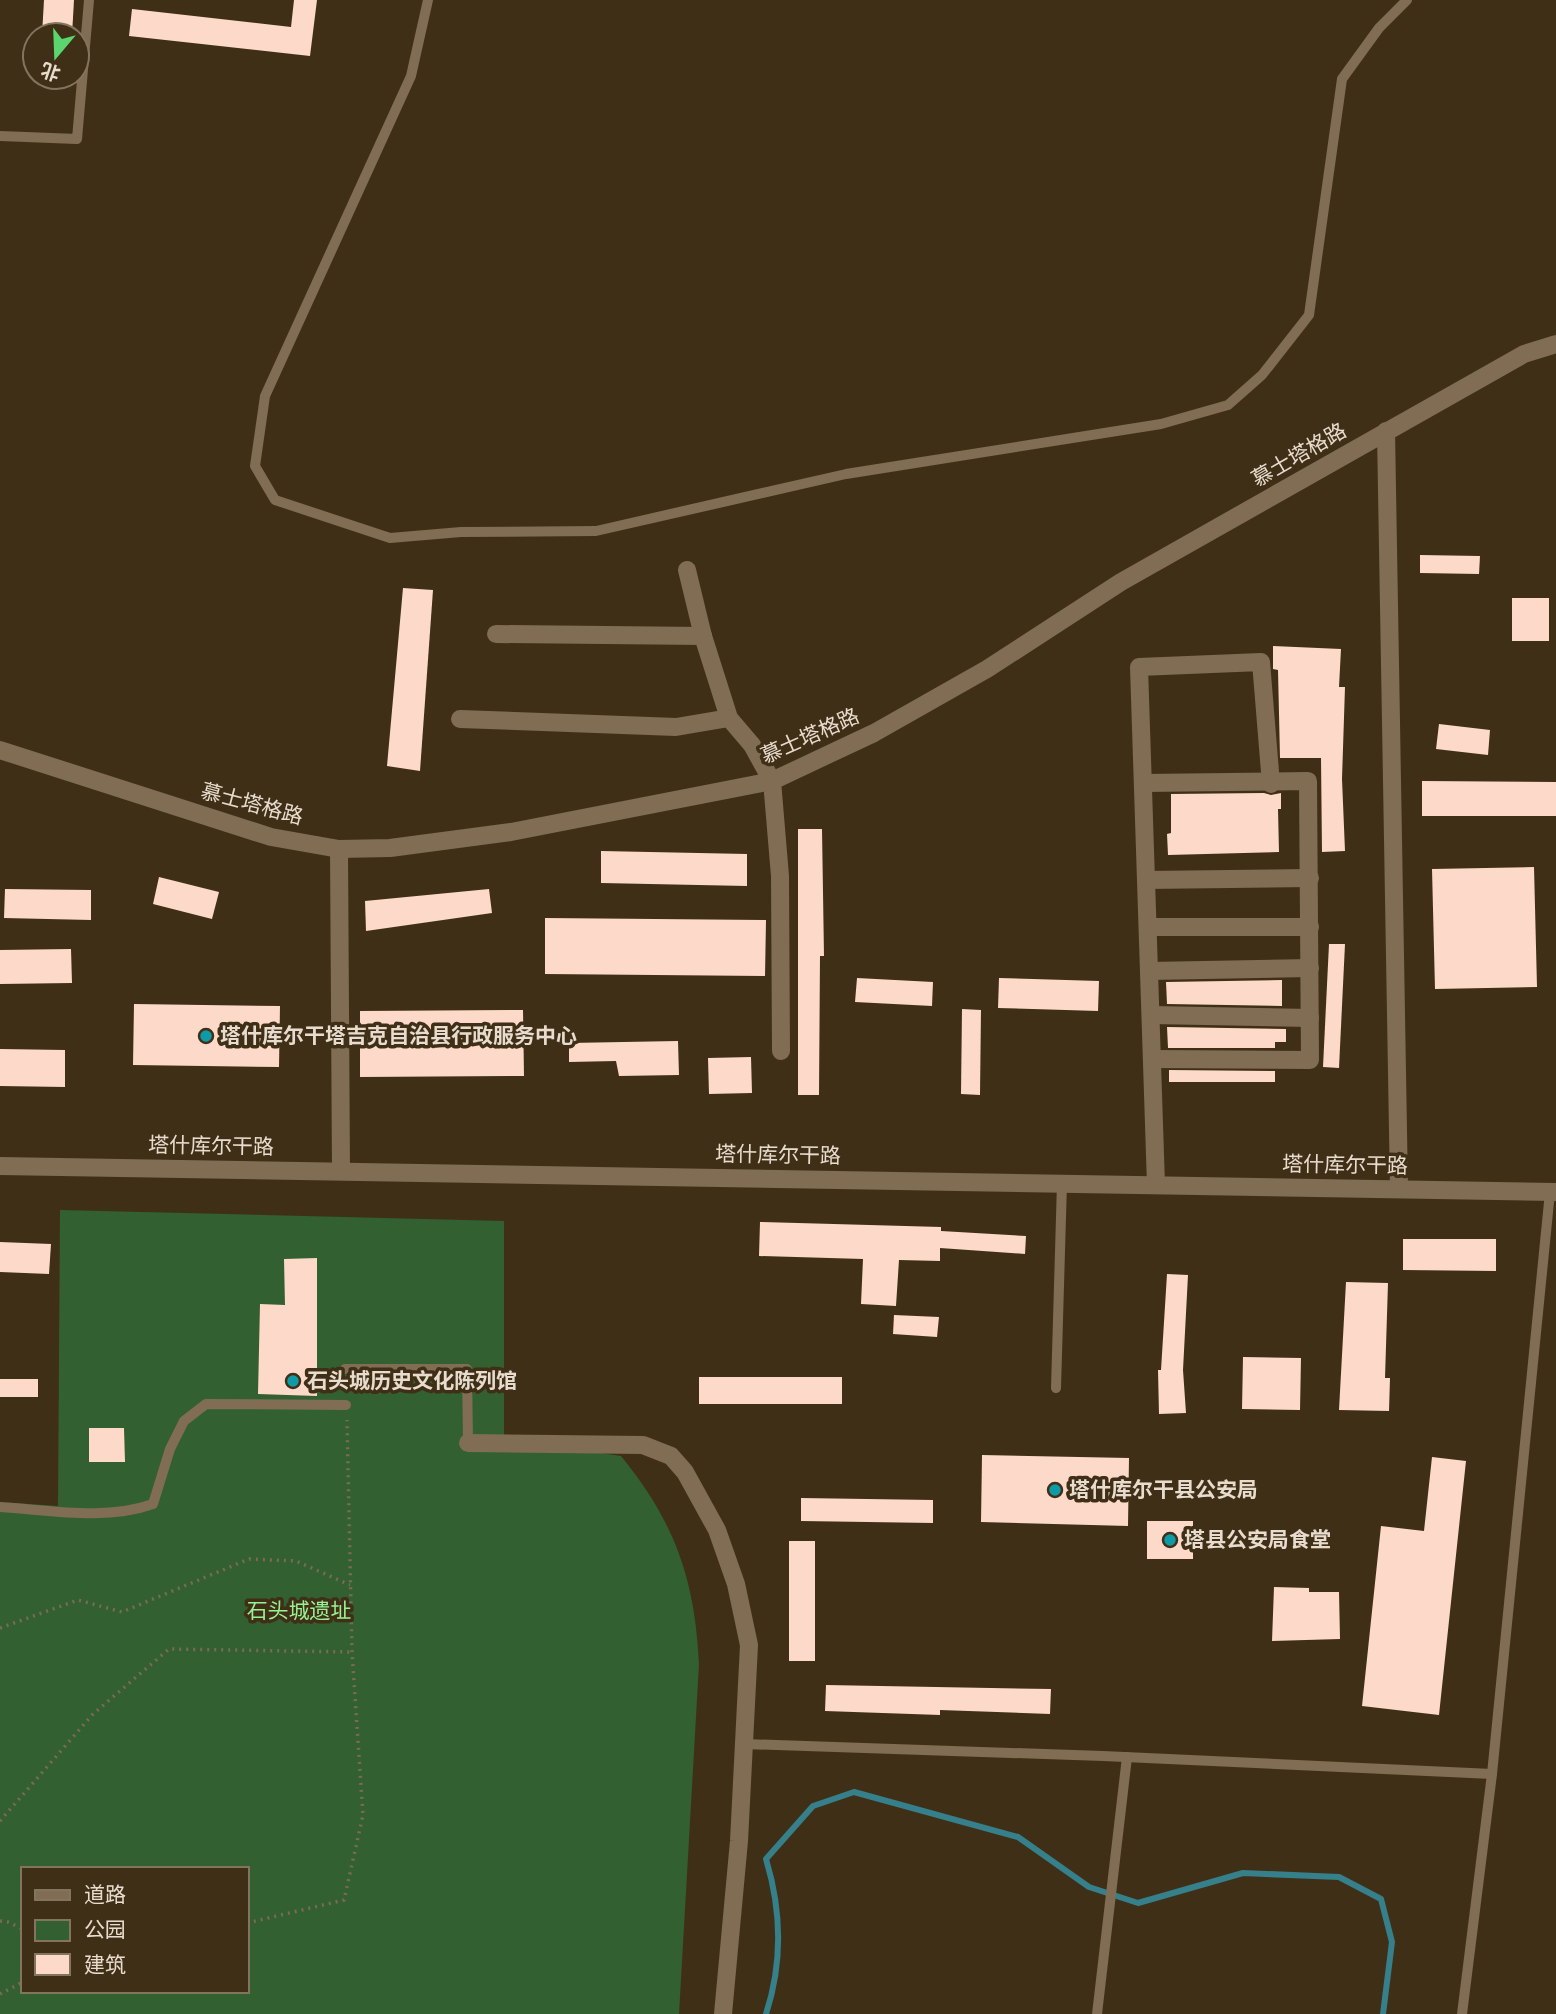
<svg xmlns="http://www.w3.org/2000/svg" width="1556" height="2014" font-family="'Fira Sans Condensed','Noto Sans SC',sans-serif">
	<rect width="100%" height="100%" fill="#402f17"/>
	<path fill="#326031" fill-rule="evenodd" d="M60,1210l444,11v228h70l47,7c54,66 74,124 78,208l-20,350h-679v-512l58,4zM23,1869h224v122h-224z"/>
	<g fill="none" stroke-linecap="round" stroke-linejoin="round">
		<path stroke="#35808b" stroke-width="6" d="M766,2014c17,-52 16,-102 0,-155l47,-53 41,-14 164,45 71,50 49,16 105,-30 96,4 42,22 11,43 -9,72"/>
	</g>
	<g fill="#fcd9c9">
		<polygon points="44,0 74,0 72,35 42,35"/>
		<polygon points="294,0 317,0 310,56 129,36 132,9 291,27"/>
		<polygon points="1420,555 1480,556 1479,574 1420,573"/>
		<polygon points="403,588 433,590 420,771 387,766"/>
		<rect x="1512" y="598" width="37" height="43"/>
		<polygon points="1273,646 1341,649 1339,687 1345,687 1342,779 1345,851 1322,852 1321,758 1280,758 1278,670 1273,669"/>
		<polygon points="1439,724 1490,730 1488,755 1436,749"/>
		<polygon points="1422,781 1556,782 1556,816 1422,816"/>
		<polygon points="1264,793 1271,795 1281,793 1281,809 1278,809 1279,852 1168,855 1167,834 1171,833 1171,794"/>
		<polygon points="798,829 822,829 824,956 820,956 819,1095 798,1095"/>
		<polygon points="601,851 747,854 747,886 601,883"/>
		<polygon points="1534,867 1537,987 1435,989 1432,869"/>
		<polygon points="159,877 219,892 212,919 153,904"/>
		<polygon points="5,889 91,890 91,920 4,918"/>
		<polygon points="489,889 492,913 366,931 365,901"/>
		<polygon points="545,918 766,920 765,976 545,974"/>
		<polygon points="1329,944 1345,944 1339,1068 1323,1067"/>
		<polygon points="71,949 72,983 0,984 0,950"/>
		<polygon points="857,978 933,982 932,1006 855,1002"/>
		<polygon points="999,978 1099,981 1098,1011 998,1008"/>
		<polygon points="1282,980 1282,1006 1167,1004 1166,982"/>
		<polygon points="134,1004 280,1006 279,1067 133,1065"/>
		<polygon points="962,1009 981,1010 980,1095 961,1094"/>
		<polygon points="523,1010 524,1076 360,1077 360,1011"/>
		<polygon points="1167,1027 1286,1029 1286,1042 1275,1042 1275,1048 1168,1048"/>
		<polygon points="678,1041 679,1075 619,1076 616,1061 569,1062 569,1043"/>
		<polygon points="0,1049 65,1050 65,1087 0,1086"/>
		<polygon points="751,1057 752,1093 709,1094 708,1058"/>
		<polygon points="1169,1070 1275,1071 1275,1082 1169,1082"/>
		<polygon points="760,1222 941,1227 941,1231 1026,1236 1025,1254 940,1248 940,1261 899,1260 896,1306 861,1304 863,1259 759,1256"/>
		<polygon points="1403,1239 1496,1239 1496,1271 1403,1270"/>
		<polygon points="0,1242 51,1244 49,1274 0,1272"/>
		<polygon points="317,1258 317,1396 258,1394 260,1304 285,1305 284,1259"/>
		<polygon points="1167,1274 1188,1275 1183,1370 1186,1413 1159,1414 1158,1370 1161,1370"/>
		<polygon points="1346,1282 1388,1283 1385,1378 1390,1378 1389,1411 1339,1410"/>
		<polygon points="894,1315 939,1317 937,1337 893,1334"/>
		<polygon points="1243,1357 1301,1358 1300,1410 1242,1409"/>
		<rect x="699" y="1377" width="143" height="27"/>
		<rect x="0" y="1379" width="38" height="18"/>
		<polygon points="89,1428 124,1428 125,1462 89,1462"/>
		<polygon points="982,1455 1129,1458 1128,1526 981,1522"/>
		<polygon points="1432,1457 1466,1461 1439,1715 1362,1706 1381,1526 1424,1531"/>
		<polygon points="801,1498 933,1500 933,1523 801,1521"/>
		<rect x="1147" y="1521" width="46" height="38"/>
		<rect x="789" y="1541" width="26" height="120"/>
		<polygon points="1274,1587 1309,1588 1309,1592 1339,1592 1340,1639 1272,1641"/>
		<polygon points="826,1685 1051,1689 1050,1714 940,1710 940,1715 825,1711"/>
	</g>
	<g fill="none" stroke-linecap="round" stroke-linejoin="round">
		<g stroke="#796b56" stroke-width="3.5" stroke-dasharray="2 5" stroke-linecap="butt">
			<polyline points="0,1628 78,1600 122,1612 249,1559 296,1561 350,1585"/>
			<polyline points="0,1821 93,1714 169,1649 352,1652"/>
			<polyline points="0,1921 8,1922 23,1929"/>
			<polyline points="247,1923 344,1900 363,1815 352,1652 347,1420"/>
			<polyline points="0,1994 23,1982"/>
		</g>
		<g stroke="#806d53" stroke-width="10">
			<polyline points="428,0 411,76 265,396 255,466 275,500 390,538 461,532 596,531 846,474 1161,424 1228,405 1262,375 1309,315 1342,79 1379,28 1407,0"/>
			<polyline points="0,136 77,139 89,0"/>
			<polyline points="345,1369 467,1369 468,1443"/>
			<polyline points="1056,1388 1062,1183"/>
			<path d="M0,1507c50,3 105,14 153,-3l17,-55 14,-28 22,-17 140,1"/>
			<polyline points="744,1744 1103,1756 1492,1774"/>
			<polyline points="1097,2014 1127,1757"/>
			<polyline points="1462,2014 1492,1774 1550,1192"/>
		</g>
		<g stroke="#806d53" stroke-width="18">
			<polyline points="687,570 703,636 729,718 752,745 772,781 780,876 781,1051"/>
			<polyline points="496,634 703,636"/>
			<polyline points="460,719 676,727 729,718"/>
			<polyline points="1143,783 1308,781 1310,1060 1152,1059"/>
			<polyline points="339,849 341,1171"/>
			<polyline points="1146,880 1310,878"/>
			<polyline points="1148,927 1310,927"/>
			<polyline points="1149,971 1310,968"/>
			<polyline points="1151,1015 1310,1018"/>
			<polyline points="1156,1185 1139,667 1261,662 1271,784"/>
			<polyline points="468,1443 643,1445 671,1456 685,1472 717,1530 736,1584 749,1645 739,1841 723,2014"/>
		</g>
		<g stroke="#806d53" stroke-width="18">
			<polyline points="1386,431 1399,1189"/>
			<polyline points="0,750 271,837 339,849 390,848 511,832 772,781 874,733 987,669 1121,582 1524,354 1556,344"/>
			<polyline points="0,1166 1556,1192"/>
		</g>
	</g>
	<g fill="#0f9aa8" stroke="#402f17" stroke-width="2.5">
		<circle cx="206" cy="1036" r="7"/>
		<circle cx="293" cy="1381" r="7"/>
		<circle cx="1055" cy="1490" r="7"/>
		<circle cx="1170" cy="1540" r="7"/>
	</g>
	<g text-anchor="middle" stroke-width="7" stroke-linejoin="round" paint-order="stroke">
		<g font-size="21" fill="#e7dcce" stroke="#402f17">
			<text transform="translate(1299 455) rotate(-30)" y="7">慕士塔格路</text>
			<text transform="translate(810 736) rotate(-24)" y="7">慕士塔格路</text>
			<text transform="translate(252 804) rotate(15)" y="7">慕士塔格路</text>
			<text transform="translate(211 1146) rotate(1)" y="7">塔什库尔干路</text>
			<text transform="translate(778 1155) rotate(1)" y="7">塔什库尔干路</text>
			<text transform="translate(1345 1165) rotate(1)" y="7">塔什库尔干路</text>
		</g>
		<g font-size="21" font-weight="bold" fill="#e7dcce" stroke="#402f17" text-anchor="start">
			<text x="220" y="1043">塔什库尔干塔吉克自治县行政服务中心</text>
			<text x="307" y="1388">石头城历史文化陈列馆</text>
			<text x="1069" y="1497">塔什库尔干县公安局</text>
			<text x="1184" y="1547">塔县公安局食堂</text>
		</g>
		<g font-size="21" fill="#97f294" stroke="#402f17">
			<text x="299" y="1618">石头城遗址</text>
		</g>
	</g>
	<rect x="21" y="1867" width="228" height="126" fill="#402f17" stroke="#837460" stroke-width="2"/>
	<rect x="35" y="1890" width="35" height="10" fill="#806d53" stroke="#837460" stroke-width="2"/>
	<text x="84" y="1902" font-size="21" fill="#e7dcce">道路</text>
	<rect x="35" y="1920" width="35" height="21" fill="#326031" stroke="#837460" stroke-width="2"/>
	<text x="84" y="1937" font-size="21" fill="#e7dcce">公园</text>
	<rect x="35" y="1954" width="35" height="21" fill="#fcd9c9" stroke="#837460" stroke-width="2"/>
	<text x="84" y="1972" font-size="21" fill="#e7dcce">建筑</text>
	<g transform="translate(56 56) rotate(199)"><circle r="33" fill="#402f17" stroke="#837460" stroke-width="2"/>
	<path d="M0-5L12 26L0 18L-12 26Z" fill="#5bd56e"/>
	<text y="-10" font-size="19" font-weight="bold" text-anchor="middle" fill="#e7dcce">北</text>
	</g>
</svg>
